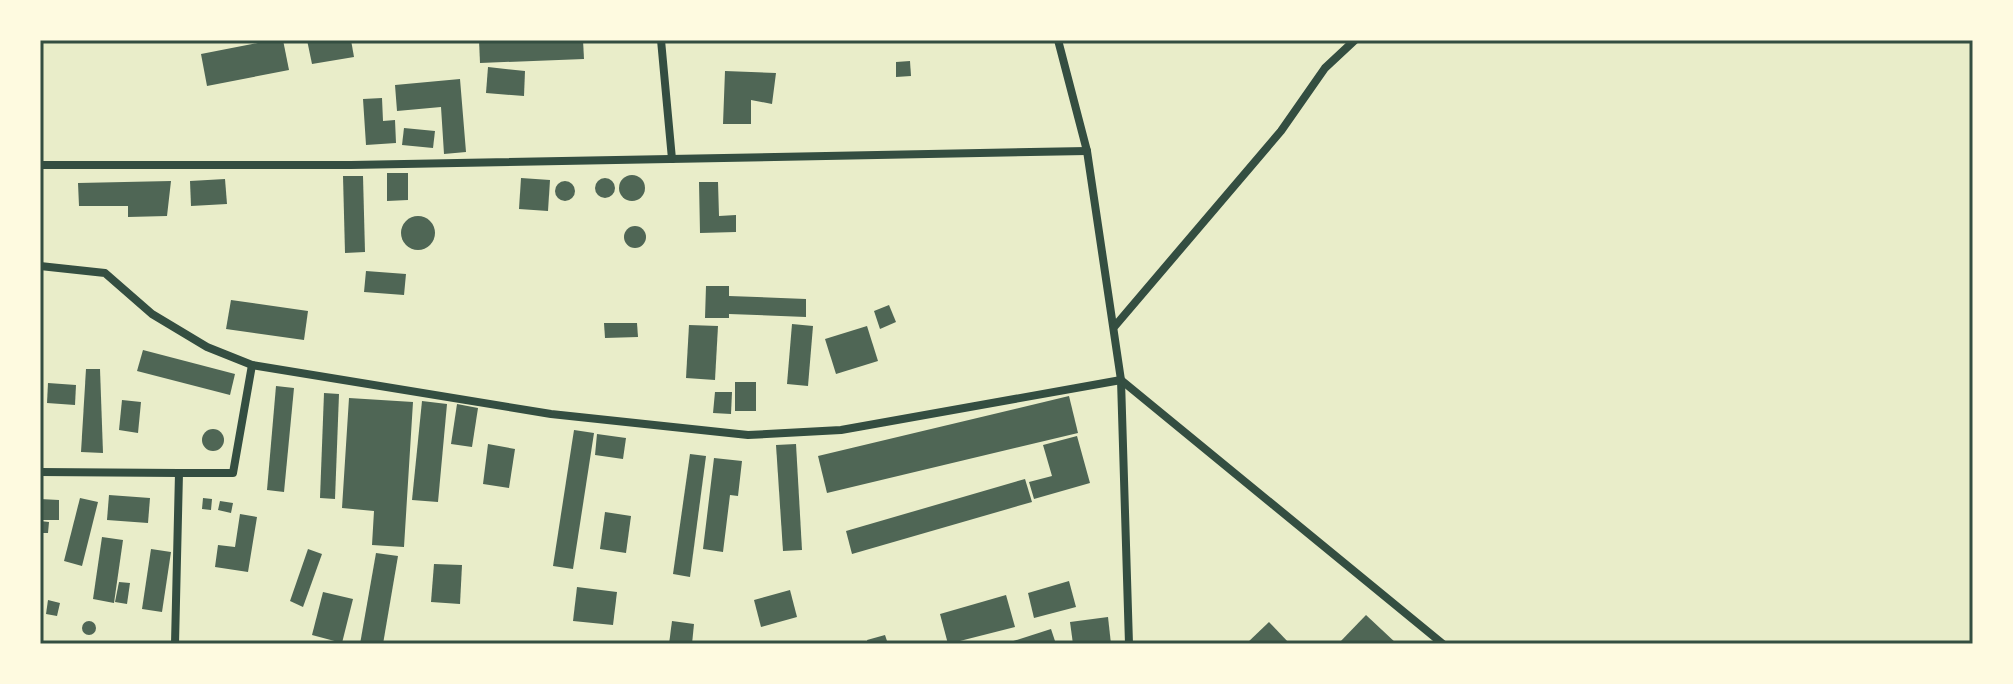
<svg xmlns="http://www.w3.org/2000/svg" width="2013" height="684" font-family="Literata,serif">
	<rect width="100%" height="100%" fill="#e9edc9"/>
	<g fill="#4f6655">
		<polygon points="273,40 283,40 289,70 207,86 201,54"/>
		<polygon points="307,40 351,40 354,57 312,64"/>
		<polygon points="479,40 583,40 584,59 480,63"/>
		<polygon points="910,61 911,76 896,77 896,62"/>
		<polygon points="488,67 525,71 524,96 486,93"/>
		<polygon points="725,71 776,73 772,104 751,100 751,124 723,124"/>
		<polygon points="460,79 466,152 444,154 441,107 397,111 395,85"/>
		<polygon points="382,98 383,121 395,120 396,143 366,145 363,99"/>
		<polygon points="404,128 435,131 433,148 402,145"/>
		<polygon points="387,173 408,173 408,200 387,201"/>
		<circle cx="632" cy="188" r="13"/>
		<polygon points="343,176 363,176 365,252 345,253"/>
		<polygon points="521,178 550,180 548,211 519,209"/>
		<circle cx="605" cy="188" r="10"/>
		<polygon points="225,179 227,204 191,206 190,181"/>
		<polygon points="171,181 167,216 128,217 128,206 79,206 78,183"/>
		<circle cx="565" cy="191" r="10"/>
		<polygon points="699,182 718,182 719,216 736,215 736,232 700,233"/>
		<circle cx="418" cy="233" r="17"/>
		<circle cx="635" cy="237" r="11"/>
		<polygon points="366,271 406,274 404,295 364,292"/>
		<polygon points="706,286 729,286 729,296 806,299 806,317 729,314 729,318 705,318"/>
		<polygon points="231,300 308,311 304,340 226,329"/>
		<polygon points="889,305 896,322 880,329 874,311"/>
		<polygon points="604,323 637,323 638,337 605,338"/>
		<polygon points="792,324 813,326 808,386 787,384"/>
		<polygon points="689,325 718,326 715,380 686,378"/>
		<polygon points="867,326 878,361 836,374 825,339"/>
		<polygon points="143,350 235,374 230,395 137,371"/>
		<polygon points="86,369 100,369 103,453 81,452"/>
		<rect x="735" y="382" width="21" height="29"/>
		<polygon points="48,383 76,385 75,405 47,403"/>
		<polygon points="276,386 294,388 284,492 267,490"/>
		<polygon points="715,392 732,392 731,414 713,413"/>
		<polygon points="324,393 339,394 335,499 320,498"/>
		<polygon points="1069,396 1078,433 827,493 818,456"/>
		<polygon points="349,398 413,402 404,547 372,545 374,511 342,508"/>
		<polygon points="122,400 141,402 138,433 119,430"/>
		<polygon points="422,401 447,404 438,502 412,500"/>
		<polygon points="457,404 478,408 472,447 451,444"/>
		<circle cx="213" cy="440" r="11"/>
		<polygon points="574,430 594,433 573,569 553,566"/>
		<polygon points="597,434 626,438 623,459 595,455"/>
		<polygon points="1077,436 1090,483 1034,499 1029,482 1052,476 1043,445"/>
		<polygon points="488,444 515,449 509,488 483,484"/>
		<polygon points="796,444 802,550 783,551 776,445"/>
		<polygon points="690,454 706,456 690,577 673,574"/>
		<polygon points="714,458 742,461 738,496 730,495 723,552 703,549"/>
		<polygon points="1025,479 1032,502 852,554 846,531"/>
		<polygon points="109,495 150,498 148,523 107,520"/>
		<polygon points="80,498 98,502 82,566 64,561"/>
		<polygon points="203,498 212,499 211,510 202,509"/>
		<polygon points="40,499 59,500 59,520 40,520"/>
		<polygon points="220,501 233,503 231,513 218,510"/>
		<polygon points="605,512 631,516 626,553 600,549"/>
		<polygon points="240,514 257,517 248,572 215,567 218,545 235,547"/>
		<polygon points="40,521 49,522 48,533 40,533"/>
		<polygon points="102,537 123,540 114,603 93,599"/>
		<polygon points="151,549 171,552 162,612 142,609"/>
		<polygon points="308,549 322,554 303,607 290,601"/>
		<polygon points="376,553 398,556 383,644 360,644"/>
		<polygon points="434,564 462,565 460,604 431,602"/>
		<polygon points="1069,581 1076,607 1034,618 1028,593"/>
		<polygon points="119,582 130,583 127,604 115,602"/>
		<polygon points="577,587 617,592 613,625 573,621"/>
		<polygon points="790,590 797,617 761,627 754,600"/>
		<polygon points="323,592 353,599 342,643 312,635"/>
		<polygon points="1006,595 1015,627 948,644 940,614"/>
		<polygon points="48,600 60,603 57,616 46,614"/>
		<polygon points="1366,615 1397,644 1338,644"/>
		<polygon points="1108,617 1111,644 1073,644 1070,622"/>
		<circle cx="89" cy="628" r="7"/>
		<polygon points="672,621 694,624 692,644 669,644"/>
		<polygon points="1269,622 1290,644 1246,644"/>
		<polygon points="1051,629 1056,644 1007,644 1007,643"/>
		<polygon points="885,635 888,644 868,644 867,640"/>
	</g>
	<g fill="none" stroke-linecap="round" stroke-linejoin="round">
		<g stroke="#344e41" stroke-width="8">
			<polyline points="661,40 672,159"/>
			<polyline points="1058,40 1087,151 1121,380 1129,644"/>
			<polyline points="40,165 351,165 1087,151"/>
			<polyline points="40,266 105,273 152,314 207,347 252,365 551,414 748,435 841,430 1121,380 1443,644"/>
			<polyline points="1115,326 1281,131 1325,68 1355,40"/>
			<polyline points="40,472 179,473"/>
			<polyline points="175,644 179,473 233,473 252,365"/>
		</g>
	</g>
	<rect width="2013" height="684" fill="none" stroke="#fefae0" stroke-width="84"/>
	<rect x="42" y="42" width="1929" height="600" fill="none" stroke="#344e41" stroke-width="3"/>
</svg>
